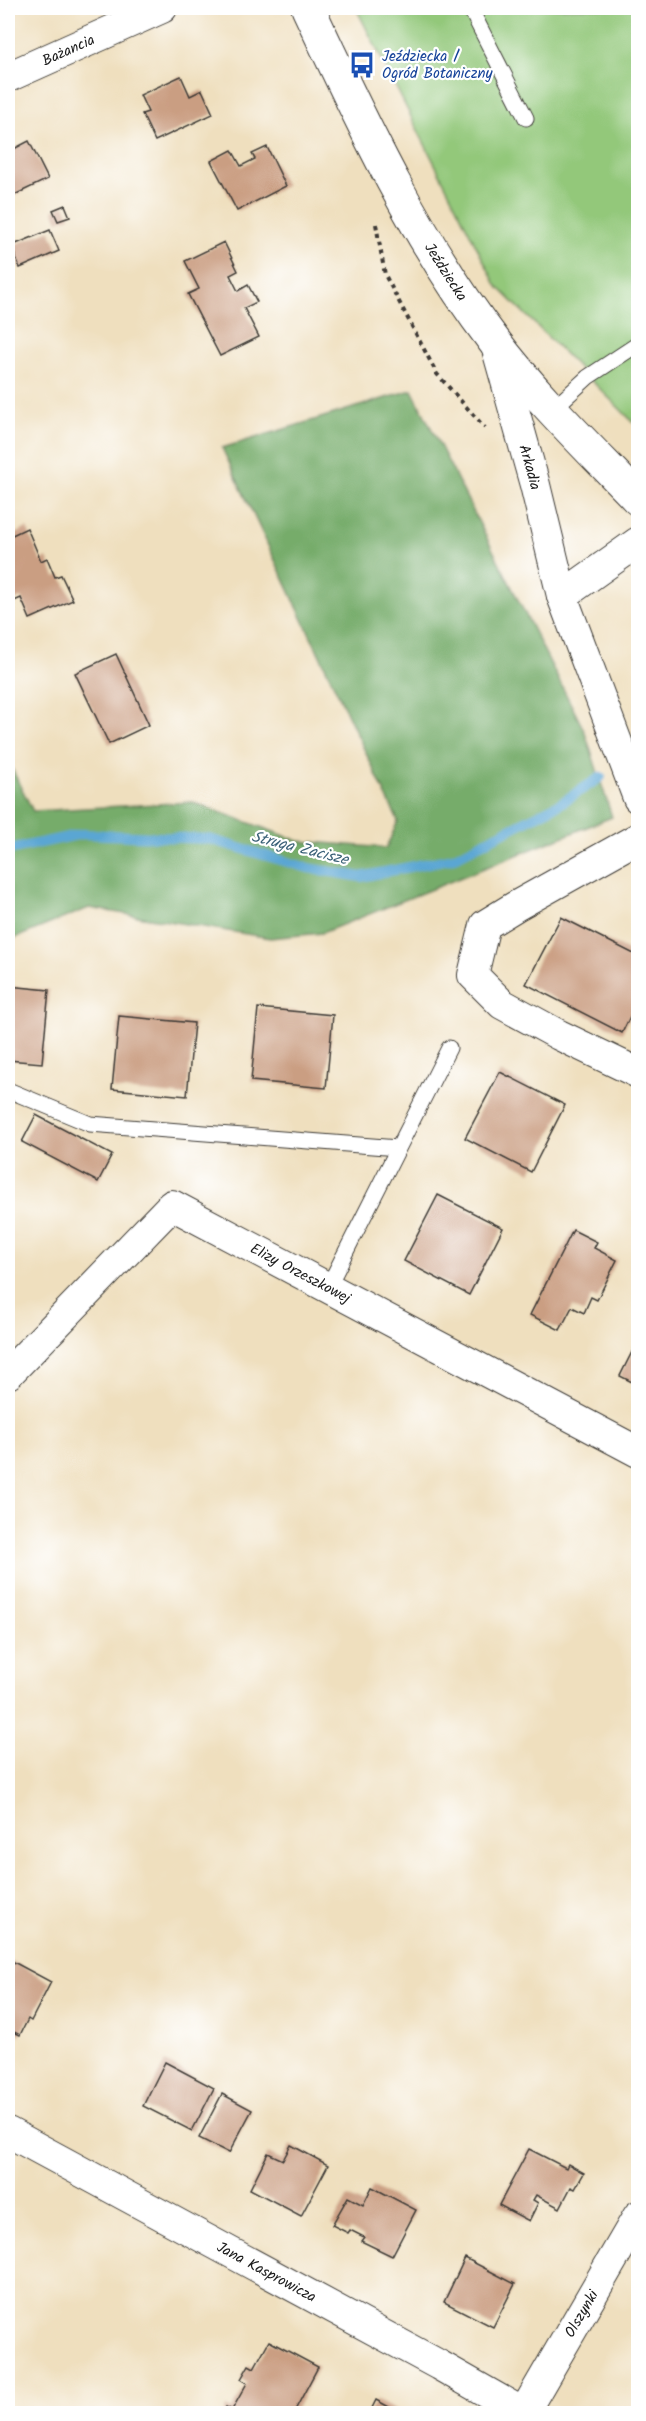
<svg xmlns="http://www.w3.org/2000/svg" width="646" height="2421" font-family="Kalam,sans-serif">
	<rect width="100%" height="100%" fill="#fff"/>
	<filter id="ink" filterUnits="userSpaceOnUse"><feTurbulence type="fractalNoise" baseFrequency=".0167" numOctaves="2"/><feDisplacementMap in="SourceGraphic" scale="12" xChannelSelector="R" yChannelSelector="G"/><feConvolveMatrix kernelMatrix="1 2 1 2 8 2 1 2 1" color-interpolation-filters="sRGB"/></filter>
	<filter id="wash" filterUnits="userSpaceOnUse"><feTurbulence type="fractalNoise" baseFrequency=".008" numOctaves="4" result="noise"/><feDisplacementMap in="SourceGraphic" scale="24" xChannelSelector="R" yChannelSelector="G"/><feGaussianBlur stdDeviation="1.35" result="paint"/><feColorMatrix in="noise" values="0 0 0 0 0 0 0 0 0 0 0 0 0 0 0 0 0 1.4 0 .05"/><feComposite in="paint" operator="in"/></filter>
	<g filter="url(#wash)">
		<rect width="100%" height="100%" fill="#efdfbe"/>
		<polygon fill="#93c87a" stroke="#58724b" stroke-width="1.5" points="356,8 638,8 638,427 496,285"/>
		<polygon fill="#76ac6a" stroke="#496443" stroke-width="1.5" points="412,390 585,732 612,817 322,933 270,938 89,908 8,941 8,761 33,811 192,802 299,841 386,848 398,821 222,448"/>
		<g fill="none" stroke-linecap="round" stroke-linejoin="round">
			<polyline stroke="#5aa6d3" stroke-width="10" points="8,850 82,834 209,839 308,868 361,877 453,858 561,803 601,777"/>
		</g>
		<g id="blocks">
			<g fill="#ca9e82">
				<polygon points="181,76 190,96 202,90 213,114 155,141 142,114 148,112 140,95"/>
				<polygon points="29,141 48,179 8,198 8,152"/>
				<polygon points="267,147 286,186 237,211 211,161 232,150 241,166 255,159 252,154"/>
				<polygon points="65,205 70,217 58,221 53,210"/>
				<polygon points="50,230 59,251 20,268 11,246"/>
				<polygon points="224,242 238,271 230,275 238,291 248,285 257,302 244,308 259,337 220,356 188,294 199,289 185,261"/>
				<polygon points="27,528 41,561 47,558 55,577 61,575 73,600 30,619 21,598 12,602 8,593 8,537"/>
				<polygon points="116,654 149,725 109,744 75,673"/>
				<polygon points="561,917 638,956 638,1000 622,1033 526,984"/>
				<polygon points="8,986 49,990 42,1063 8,1060"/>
				<polygon points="258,1008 333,1015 326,1088 251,1081"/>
				<polygon points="119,1016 194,1023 187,1096 112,1089"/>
				<polygon points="500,1072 565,1105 531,1172 465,1138"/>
				<polygon points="36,1115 112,1155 98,1182 22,1142"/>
				<polygon points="438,1195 503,1228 469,1295 404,1261"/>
				<polygon points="573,1230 597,1242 594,1248 617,1260 597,1300 591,1297 584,1313 572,1307 560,1330 530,1315"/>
				<polygon points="8,1258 14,1267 8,1272"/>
				<polygon points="638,1340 638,1385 620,1376"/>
				<polygon points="8,1959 51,1982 31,2021 28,2019 20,2035 14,2032 11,2037 8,2035"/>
				<polygon points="165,2062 214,2088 192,2131 143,2106"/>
				<polygon points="222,2094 252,2110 229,2153 199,2138"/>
				<polygon points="291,2145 328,2165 301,2216 250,2189 268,2153 283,2160"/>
				<polygon points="529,2149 566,2168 568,2164 584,2173 575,2189 571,2187 560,2208 536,2195 533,2200 538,2203 529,2221 499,2205"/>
				<polygon points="372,2187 416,2210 392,2256 361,2241 364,2237 350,2230 348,2233 332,2225 348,2197 363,2205"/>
				<polygon points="465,2258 515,2284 493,2327 444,2302"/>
				<polygon points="269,2341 318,2367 293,2414 223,2414 226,2407 232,2410 247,2383 241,2379 249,2365 254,2368"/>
				<polygon points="376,2400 402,2414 369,2414"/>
			</g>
		</g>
	</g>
	<g filter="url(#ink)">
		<use href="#blocks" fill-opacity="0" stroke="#3c3934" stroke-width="1.5"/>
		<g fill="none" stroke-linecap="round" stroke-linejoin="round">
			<g stroke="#3c3934" stroke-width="17">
				<g id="lane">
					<polyline points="470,8 526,118"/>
					<polyline points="552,410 588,377 638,344"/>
					<polyline points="8,1090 90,1124 398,1148"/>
					<polyline points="328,1287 449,1048"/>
				</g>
			</g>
			<g stroke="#3c3934" stroke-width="32">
				<g id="street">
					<path id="s1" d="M8,77l154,-69"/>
					<path id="s2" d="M495,342l40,143 27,111 76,202"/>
					<polyline points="562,596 638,542"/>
					<polyline points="638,838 516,906 485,925 473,975 502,1004 559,1035 638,1073"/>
					<path id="s3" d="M8,1374l164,-169 466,247"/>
					<path id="s4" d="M8,2132l431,233 86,49"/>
					<path id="s5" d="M523,2414l115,-198"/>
				</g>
			</g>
			<g stroke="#3c3934" stroke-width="35">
				<g id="secondary">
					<path id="s6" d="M308,8c54,115 108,231 186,333 43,57 95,107 144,158"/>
				</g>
			</g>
			<polyline stroke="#3c3934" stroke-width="4" stroke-dasharray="4.5 4.5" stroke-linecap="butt" points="376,224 385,275 437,374 485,428"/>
			<use href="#lane" stroke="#fff" stroke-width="15"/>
			<use href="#street" stroke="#fff" stroke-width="30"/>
			<use href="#secondary" stroke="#fff" stroke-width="33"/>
		</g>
	</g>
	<defs>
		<g id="bus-bare" transform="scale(2.07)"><path d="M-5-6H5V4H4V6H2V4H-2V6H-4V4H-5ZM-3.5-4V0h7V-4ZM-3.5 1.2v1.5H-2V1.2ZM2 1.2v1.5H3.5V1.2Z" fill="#1a4fb4" stroke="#fff" stroke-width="2.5" paint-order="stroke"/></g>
	</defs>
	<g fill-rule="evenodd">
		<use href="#bus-bare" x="362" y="65"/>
	</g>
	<g text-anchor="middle" stroke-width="4.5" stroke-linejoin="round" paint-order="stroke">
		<g font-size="15" fill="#1c1c1c" stroke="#fff">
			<text dy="5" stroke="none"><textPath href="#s1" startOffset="66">Bażancia</textPath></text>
			<text dy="5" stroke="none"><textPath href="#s6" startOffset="298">Jeździecka</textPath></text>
			<text dy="5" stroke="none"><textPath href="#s2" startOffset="130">Arkadia</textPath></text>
			<text dy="5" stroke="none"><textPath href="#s3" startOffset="381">Elizy Orzeszkowej</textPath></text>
			<text dy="5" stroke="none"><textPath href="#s4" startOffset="294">Jana Kasprowicza</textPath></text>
			<text dy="5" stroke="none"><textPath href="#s5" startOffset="116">Olszynki</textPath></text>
		</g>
		<g font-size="15" fill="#164399" stroke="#fff" text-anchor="start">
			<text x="382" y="61">Jeździecka /<tspan x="382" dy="17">Ogród Botaniczny</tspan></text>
		</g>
		<g font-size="16" font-style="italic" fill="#3b6178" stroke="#fff">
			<text transform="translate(300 847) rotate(14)" y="6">Struga Zacisze</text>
		</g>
	</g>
	<rect width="646" height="2421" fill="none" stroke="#fff" stroke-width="30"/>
</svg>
